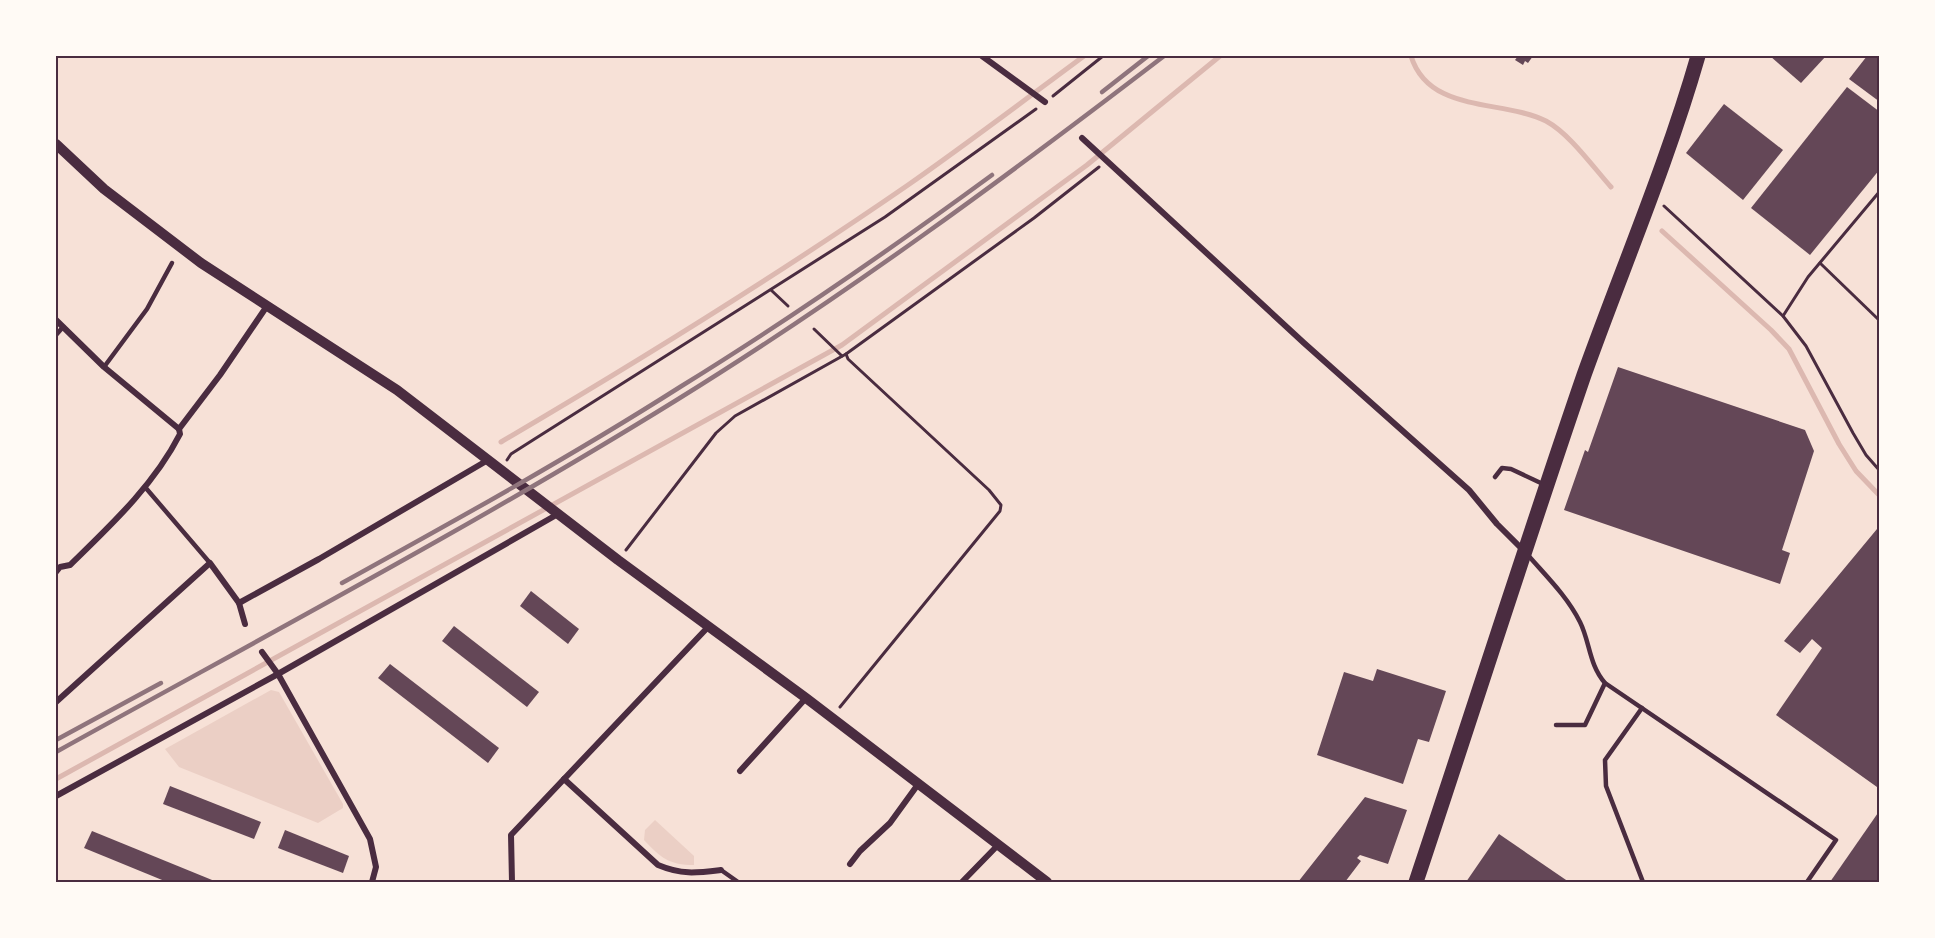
<svg xmlns="http://www.w3.org/2000/svg" width="1935" height="938" font-family="Figtree,sans-serif">
	<rect width="100%" height="100%" fill="#f7e1d7"/>
	<g fill="#ebcfc5">
		<polygon points="271,690 279,692 343,804 343,808 318,823 179,767 165,749"/>
		<path d="M655,820l39,36v9c-25,0 -33,-7 -50,-25l1,-10z"/>
	</g>
	<g fill="none" stroke-linecap="round" stroke-linejoin="round">
		<g stroke="#dcb8b0" stroke-width="5">
			<path d="M1411,56c18,58 91,43 135,65 24,13 47,46 65,66"/>
			<polyline points="1662,231 1771,330 1789,349 1839,444 1856,471 1880,496"/>
			<path d="M501,442c138,-81 275,-166 407,-257 60,-42 118,-86 176,-129"/>
			<polyline points="56,779 842,345 1087,165 1220,56"/>
		</g>
	</g>
	<g fill="#644757">
		<polygon points="1518,56 1533,56 1528,63 1525,61 1523,65 1515,60"/>
		<polygon points="1770,56 1826,56 1801,83"/>
		<polygon points="1867,56 1880,56 1880,102 1849,79"/>
		<polygon points="1847,87 1880,112 1880,169 1810,255 1751,208"/>
		<polygon points="1724,104 1783,150 1743,200 1686,153"/>
		<polygon points="1618,367 1805,430 1814,451 1782,550 1790,553 1780,584 1564,510 1585,450 1588,452"/>
		<polygon points="1877,529 1880,531 1880,785 1877,787 1776,715 1822,648 1812,639 1800,653 1784,641"/>
		<polygon points="531,591 579,629 568,644 520,606"/>
		<polygon points="454,626 539,692 527,707 442,641"/>
		<polygon points="390,664 499,748 488,763 378,678"/>
		<polygon points="1377,669 1446,691 1429,742 1418,739 1403,784 1317,755 1344,672 1373,681"/>
		<polygon points="170,786 261,822 254,839 163,804"/>
		<polygon points="1365,797 1407,810 1388,864 1360,855 1357,858 1361,861 1345,882 1298,882"/>
		<polygon points="1880,810 1880,882 1830,882"/>
		<polygon points="285,830 349,856 343,873 278,848"/>
		<polygon points="92,831 217,882 167,882 84,848"/>
		<polygon points="1499,834 1569,882 1466,882"/>
	</g>
	<g fill="none" stroke-linecap="round" stroke-linejoin="round">
		<g stroke="#4a2c40" stroke-width="3">
			<polyline points="1053,96 1103,56"/>
			<polyline points="1664,206 1783,316 1806,346 1853,433 1866,455 1880,471"/>
			<polyline points="1820,263 1880,321"/>
			<polyline points="771,290 788,306"/>
			<polyline points="1783,316 1808,277 1880,191"/>
			<polyline points="814,329 842,356"/>
			<polyline points="507,460 511,454 533,440 885,217 1036,109"/>
			<polyline points="626,550 716,433 735,416 846,354 1034,218 1099,167"/>
			<polyline points="840,707 1000,511 1001,505 989,490 848,359 846,354"/>
		</g>
		<g stroke="#4a2c40" stroke-width="4.5">
			<polyline points="56,335 63,327"/>
			<polyline points="104,367 147,309 172,263"/>
			<polyline points="1495,477 1502,468 1511,469 1545,485"/>
			<polyline points="145,487 210,563"/>
			<path d="M1527,554c19,22 40,42 53,68 10,20 9,43 25,61l231,157 -29,42"/>
			<polyline points="1642,708 1605,760 1606,786 1643,882"/>
			<polyline points="1556,725 1585,725 1605,683"/>
			<polyline points="721,870 738,882"/>
		</g>
		<g stroke="#4a2c40" stroke-width="6">
			<polyline points="982,56 1045,102"/>
			<polyline points="1082,138 1304,343 1469,490 1497,524 1524,551"/>
			<polyline points="56,320 104,367 179,429 220,375 267,306"/>
			<path d="M56,572l4,-5 10,-2c41,-40 84,-80 110,-131l-1,-5"/>
			<polyline points="239,603 245,624"/>
			<polyline points="262,652 278,674 370,839 376,867 372,882"/>
			<polyline points="56,702 210,563 239,603 319,559 488,460"/>
			<polyline points="740,771 806,698"/>
			<path d="M564,779l94,86c24,10 38,8 63,5"/>
			<polyline points="56,796 278,674 558,514"/>
			<polyline points="850,864 860,851 890,823 919,783"/>
			<polyline points="512,882 511,835 709,626"/>
			<polyline points="962,882 999,844"/>
		</g>
		<polyline stroke="#4a2c40" stroke-width="10" points="56,144 104,189 201,263 397,390 618,560 806,698 1047,882"/>
		<path stroke="#4a2c40" stroke-width="15" d="M1416,882c56,-168 110,-338 168,-507 38,-106 83,-211 114,-319"/>
		<g stroke="#8f747c" stroke-width="4.5">
			<polyline points="1102,92 1148,56"/>
			<path d="M342,583c114,-63 228,-126 338,-196 107,-66 211,-138 312,-212"/>
			<polyline points="56,740 161,683"/>
			<path d="M56,752c207,-115 417,-226 619,-351 170,-105 331,-224 489,-345"/>
		</g>
	</g>
	<rect width="1935" height="938" fill="none" stroke="#fffaf5" stroke-width="114"/>
	<rect x="57" y="57" width="1821" height="824" fill="none" stroke="#4a2c40" stroke-width="2"/>
</svg>
